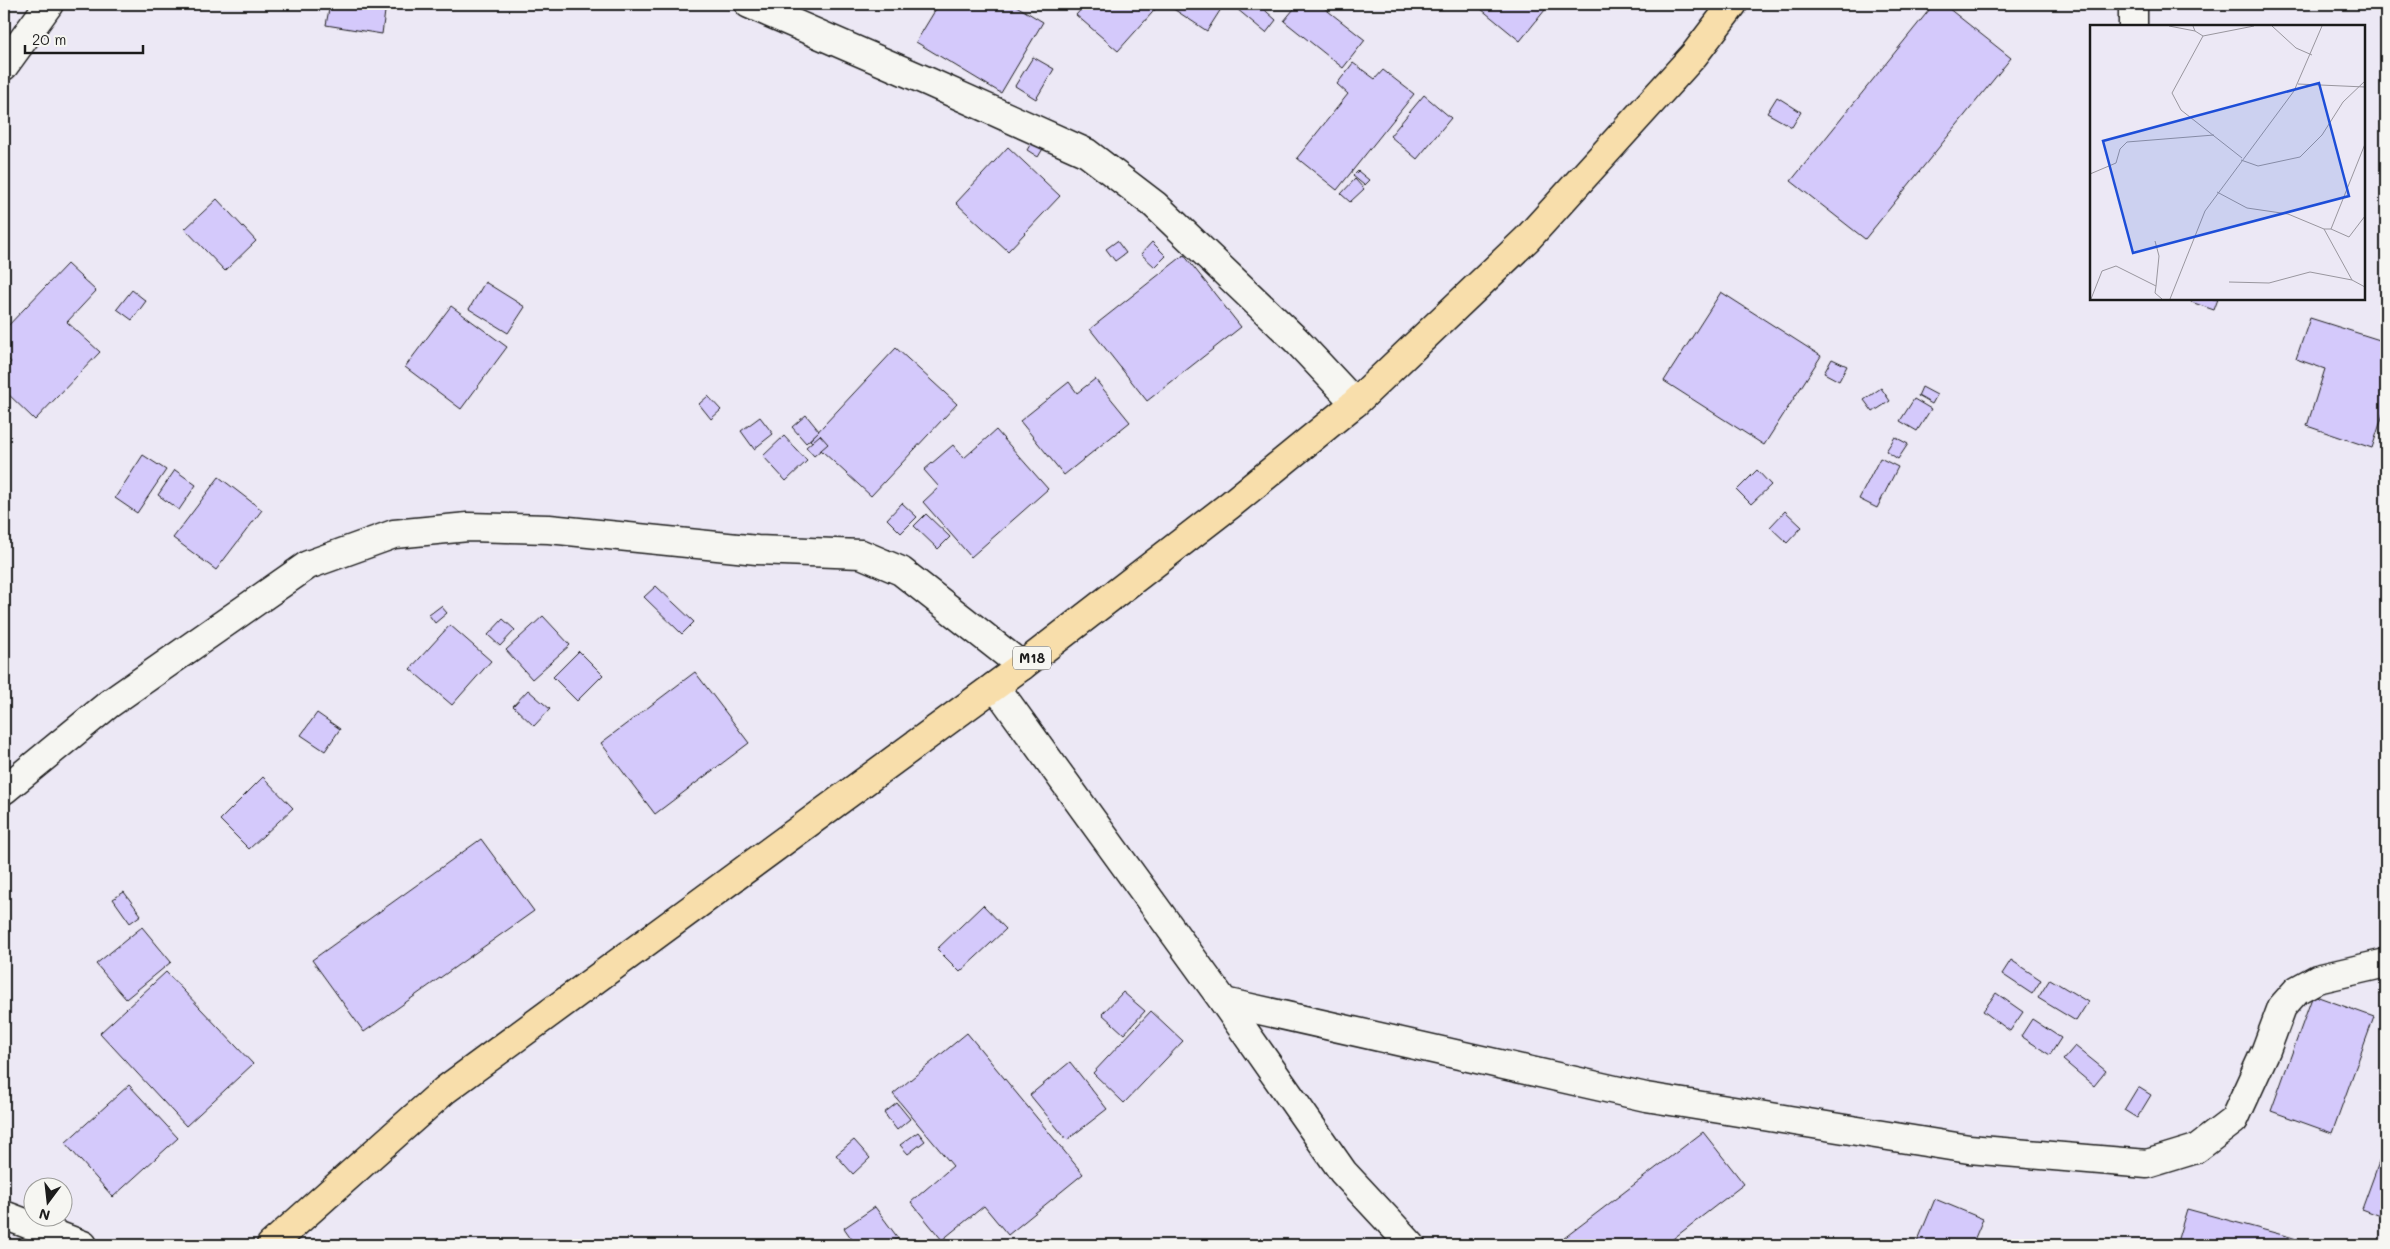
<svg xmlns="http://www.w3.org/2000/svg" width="2390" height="1249" font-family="Mali,sans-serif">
	<rect width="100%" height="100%" fill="#ece8f5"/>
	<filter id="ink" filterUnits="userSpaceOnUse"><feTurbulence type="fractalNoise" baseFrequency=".02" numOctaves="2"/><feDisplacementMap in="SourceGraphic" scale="10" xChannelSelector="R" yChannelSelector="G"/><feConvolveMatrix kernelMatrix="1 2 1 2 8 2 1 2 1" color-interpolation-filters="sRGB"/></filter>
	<g filter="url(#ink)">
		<g fill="#d4c9fb" stroke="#1c1c1c">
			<polygon points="326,4 386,4 382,34 326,25 330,4"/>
			<polygon points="939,4 1013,4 1043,22 1001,93 916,42"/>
			<polygon points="1086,4 1160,4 1118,51 1076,15"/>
			<polygon points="1175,4 1213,4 1221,9 1207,31 1172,8"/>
			<polygon points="1231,4 1258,4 1276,20 1266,33"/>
			<polygon points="1298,4 1319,4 1365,40 1343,68 1284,21"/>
			<polygon points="1475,4 1548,4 1549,5 1520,41"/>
			<polygon points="1934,4 1943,4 2011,58 1865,239 1791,181"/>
			<polygon points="1033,57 1054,69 1036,99 1015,86"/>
			<polygon points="1353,63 1375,79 1383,70 1414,94 1337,190 1297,158 1348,94 1337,84"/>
			<polygon points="1424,95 1451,118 1417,159 1390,136"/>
			<polygon points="1777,97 1801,112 1792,127 1767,113"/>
			<polygon points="1033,140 1044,147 1038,157 1027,150"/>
			<polygon points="1008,147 1060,196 1008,251 956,203"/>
			<polygon points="1358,171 1369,180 1364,185 1353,176"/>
			<polygon points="1355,179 1364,189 1350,202 1341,194"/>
			<polygon points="217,199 256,241 225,271 185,229"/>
			<polygon points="1117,241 1126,253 1115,261 1106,249"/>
			<polygon points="1152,242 1166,256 1155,267 1141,254"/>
			<polygon points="1184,255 1241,327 1147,401 1090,329"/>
			<polygon points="67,264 96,291 67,322 100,352 35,420 4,390 4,370 11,362 4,354 4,330"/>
			<polygon points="485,282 525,307 508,333 469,309"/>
			<polygon points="132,290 146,301 132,320 117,309"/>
			<polygon points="1721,292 1821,356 1764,445 1664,381"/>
			<polygon points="2193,299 2218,299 2214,310 2191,302"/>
			<polygon points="451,306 507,347 461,409 405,367"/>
			<polygon points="2310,318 2386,342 2386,405 2372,448 2307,426 2325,369 2296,359"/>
			<polygon points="896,348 957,404 871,496 810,440"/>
			<polygon points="1832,359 1847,366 1839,381 1824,373"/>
			<polygon points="1095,379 1130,422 1064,475 1020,421 1069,382 1077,393"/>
			<polygon points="1922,387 1937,395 1932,404 1918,396"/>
			<polygon points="1881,388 1890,401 1873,412 1864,400"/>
			<polygon points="708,396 721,410 711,419 699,404"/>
			<polygon points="1914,399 1931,409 1917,431 1900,421"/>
			<polygon points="806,415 819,431 806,443 792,427"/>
			<polygon points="760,417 773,434 754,449 741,431"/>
			<polygon points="996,430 1048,489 971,557 923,502 939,487 924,470 953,445 964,458"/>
			<polygon points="820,435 828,444 814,456 806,447"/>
			<polygon points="784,436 807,461 786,481 763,456"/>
			<polygon points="1895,437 1908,444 1898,459 1886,451"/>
			<polygon points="143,455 166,470 137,513 115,498"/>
			<polygon points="1880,458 1898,467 1877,508 1859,499"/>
			<polygon points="175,470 196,485 179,510 158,495"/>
			<polygon points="1757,470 1771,485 1751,504 1737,490"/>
			<polygon points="219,477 262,510 216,570 173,538"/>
			<polygon points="902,503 917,517 901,533 887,519"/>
			<polygon points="1785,511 1802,527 1787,543 1770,527"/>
			<polygon points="926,514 950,537 938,549 914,526"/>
			<polygon points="656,586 694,622 682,634 644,597"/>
			<polygon points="441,606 447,613 435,623 429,615"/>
			<polygon points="543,616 570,645 532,679 506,650"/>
			<polygon points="503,619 515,630 500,646 488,635"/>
			<polygon points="450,625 491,661 452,705 410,669"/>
			<polygon points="579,651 603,675 577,701 553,677"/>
			<polygon points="695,672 749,743 655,814 601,743"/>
			<polygon points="528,690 550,709 534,726 513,706"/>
			<polygon points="317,713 340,729 325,751 301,735"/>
			<polygon points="263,777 293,808 249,849 220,820"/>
			<polygon points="481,839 534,911 364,1032 312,960"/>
			<polygon points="124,892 141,915 130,923 113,899"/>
			<polygon points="983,905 1006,929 960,972 937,949"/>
			<polygon points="142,927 171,962 126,999 96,964"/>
			<polygon points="2011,960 2041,980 2032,994 2002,974"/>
			<polygon points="166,972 253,1064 186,1126 100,1033"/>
			<polygon points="2050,979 2088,1002 2076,1021 2038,998"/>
			<polygon points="1123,992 1145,1011 1124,1034 1102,1014"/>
			<polygon points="1996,993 2023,1012 2010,1031 1983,1011"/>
			<polygon points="2313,995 2374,1017 2332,1133 2271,1111"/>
			<polygon points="1151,1011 1183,1041 1124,1103 1093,1073"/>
			<polygon points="2032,1019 2061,1038 2050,1055 2021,1036"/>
			<polygon points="967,1033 1083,1174 1008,1235 984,1206 942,1240 911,1202 953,1166 893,1094"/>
			<polygon points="2075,1046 2106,1071 2094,1086 2063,1060"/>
			<polygon points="1070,1062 1107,1109 1067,1140 1030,1095"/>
			<polygon points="129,1085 178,1138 113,1197 65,1143"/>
			<polygon points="2138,1087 2151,1095 2137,1118 2124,1110"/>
			<polygon points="897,1103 910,1119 897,1130 884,1113"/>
			<polygon points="918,1132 925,1141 908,1154 900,1145"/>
			<polygon points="1703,1132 1744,1184 1665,1245 1653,1245 1647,1238 1638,1245 1555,1245"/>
			<polygon points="854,1140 870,1158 853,1174 836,1155"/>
			<polygon points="2382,1154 2386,1155 2386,1218 2362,1209"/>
			<polygon points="1935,1199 1983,1219 1972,1245 1916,1245"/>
			<polygon points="875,1207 898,1238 888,1245 856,1245 844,1228"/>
			<polygon points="2187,1209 2301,1240 2299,1245 2176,1245"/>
		</g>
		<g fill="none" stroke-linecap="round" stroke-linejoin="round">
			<g stroke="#1c1c1c" stroke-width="31">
				<g id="minor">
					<polyline points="749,4 929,82 1087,153 1155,205 1296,340 1355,403"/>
					<polyline points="2133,4 2133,26"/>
					<polyline points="4,66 49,4"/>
					<polyline points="995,686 1224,1002 1343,1172 1411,1245"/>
					<polyline points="4,790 109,704 308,565 394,534 468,527 549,529 757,550 861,554 901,571 1022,666"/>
					<polyline points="1224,1002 1646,1097 1969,1149 2147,1164 2196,1149 2234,1120 2266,1050 2282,1007 2297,990 2317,979 2386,963"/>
					<polyline points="4,1215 83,1245"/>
				</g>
			</g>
			<g stroke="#1c1c1c" stroke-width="31">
				<polyline id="primary" points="271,1245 445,1090 1022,666 1230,505 1355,403 1527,239 1694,55 1733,4"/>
			</g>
			<use href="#minor" stroke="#f6f6f2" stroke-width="28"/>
			<use href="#primary" stroke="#f8deab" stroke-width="28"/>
		</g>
	</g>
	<g text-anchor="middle" stroke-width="4" stroke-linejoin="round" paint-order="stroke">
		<rect fill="#f6f6f2" stroke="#5d5d5c" stroke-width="1" x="1013" y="646.5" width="38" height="23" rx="4"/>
		<g font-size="14" font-weight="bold" fill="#1c1c1c">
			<text x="1032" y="663">M18</text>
		</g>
	</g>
	<g transform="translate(2090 25)">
		<rect width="275" height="275" fill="#ece8f5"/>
		<path fill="none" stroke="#99969e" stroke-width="1" d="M79,1l26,5M103,1l2,5 8,5 51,-10M182,1l24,22 16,7M113,11l-31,57 9,17 61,48M208,59l67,3M151,135l17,6 42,-9 22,-22 21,-33 22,-21M0,149l26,-11 4,-14 7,-7 87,-7M127,167l30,16 41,6 36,15 28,51 13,7M234,204h7l34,-85M241,204l18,8 16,-21M65,216l4,15 -3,30M139,257l40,1 41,-11 42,8M1,274l11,-28 14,-5 40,20 -1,7 7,6M80,274l35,-88 89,-120 28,-65"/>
		<path fill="#1d4ed8" fill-opacity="0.15" stroke="#1d4ed8" stroke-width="2.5" d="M229,58l30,113 -216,57 -30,-112z"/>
		<rect width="275" height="275" fill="none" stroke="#1c1c1c" stroke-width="2.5"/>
	</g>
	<rect width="2390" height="1249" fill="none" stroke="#f6f6f2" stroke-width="20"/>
	<rect x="10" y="10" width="2370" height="1229" fill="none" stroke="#1c1c1c" stroke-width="2" filter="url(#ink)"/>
	<g transform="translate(48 1202) rotate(195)"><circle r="24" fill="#f6f6f2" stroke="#9f9f9c"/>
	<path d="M0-4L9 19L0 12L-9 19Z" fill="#1c1c1c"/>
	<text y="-8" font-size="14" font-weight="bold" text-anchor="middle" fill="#1c1c1c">N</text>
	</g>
	<path d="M25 45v8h118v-8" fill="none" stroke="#1c1c1c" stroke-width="2.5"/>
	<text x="32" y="45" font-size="15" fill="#1c1c1c" stroke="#f6f6f2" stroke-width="4" paint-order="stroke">20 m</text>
</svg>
